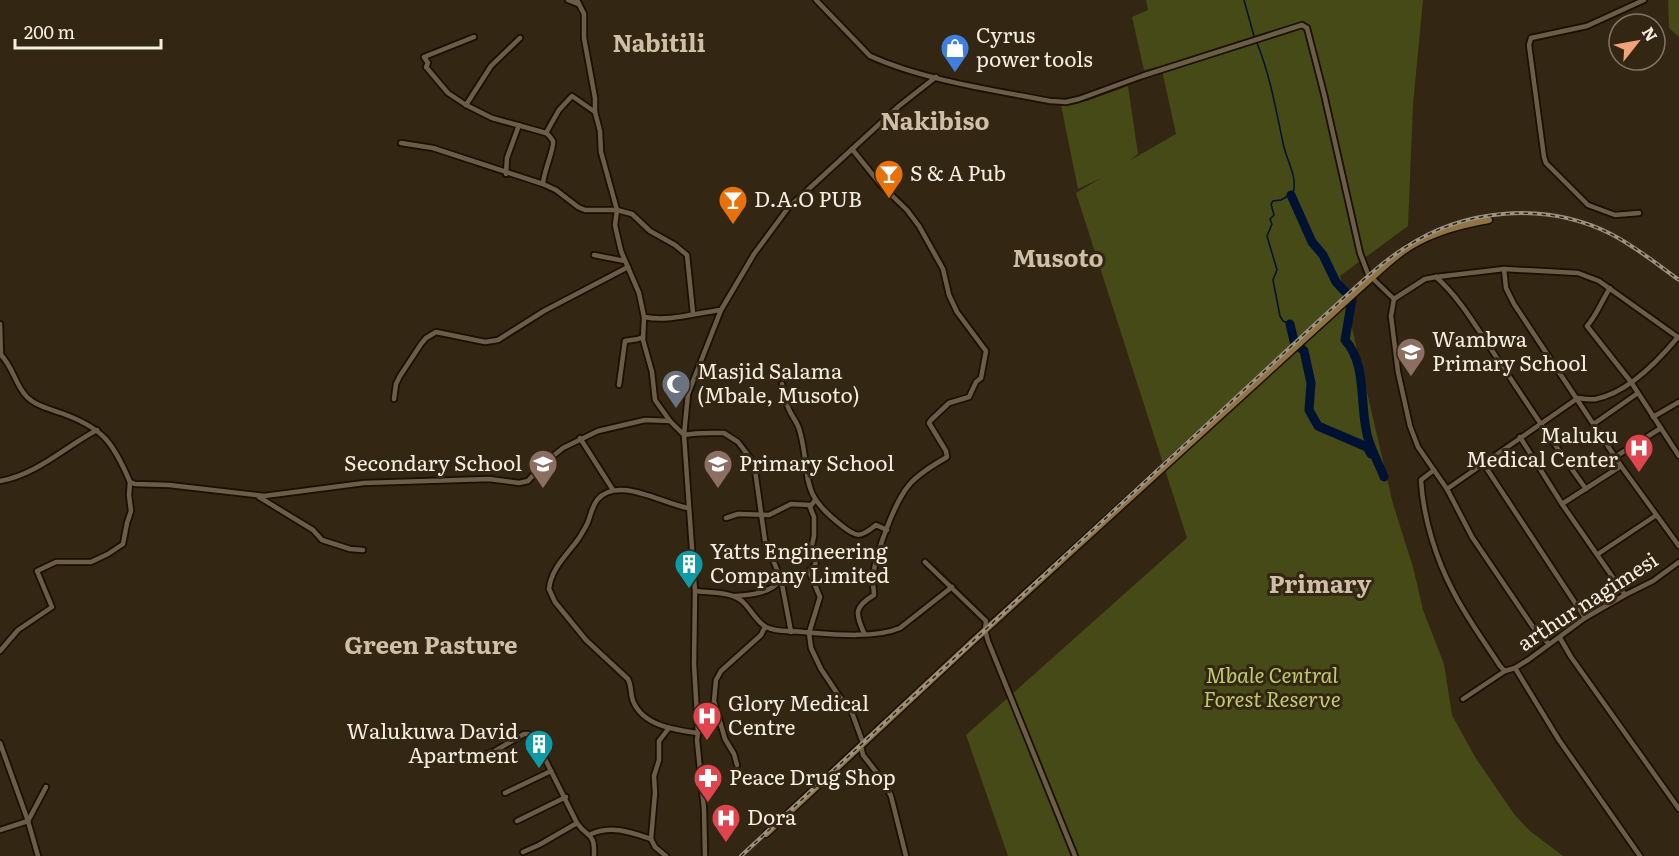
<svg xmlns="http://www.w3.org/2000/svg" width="1679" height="856" font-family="Literata,serif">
	<rect width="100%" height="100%" fill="#332613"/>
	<g fill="#454a16">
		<polygon points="1146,0 1423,0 1413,105 1408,226 1340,276 1393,504 1413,567 1423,610 1444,664 1452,715 1475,757 1514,814 1530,831 1563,856 1008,856 966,735 1187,538 1076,193 1101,178 1078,189 1061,105 1087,101 1128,86 1138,154 1129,161 1176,134 1161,66 1144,70 1132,17 1148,10"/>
		<polygon points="1668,0 1679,0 1679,37 1669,28"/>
	</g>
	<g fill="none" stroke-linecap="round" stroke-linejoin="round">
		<g stroke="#001232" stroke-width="1.5">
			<polyline points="1244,0 1254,36"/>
			<path d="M1257,43c13,32 19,67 26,100 3,17 15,33 10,50l-12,7 -8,1 -2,3 3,11 -4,4 2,5 -5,12 10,34 -4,10 7,36 3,5 7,3"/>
		</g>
		<g stroke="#001232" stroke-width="9">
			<path d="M1291,195l21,47 11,13 13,27 16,17 -7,41c21,23 15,59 21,89 2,16 12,32 18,48"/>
			<polyline points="1290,324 1294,341 1304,351 1311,383 1309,410 1318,426 1367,447 1371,454"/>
		</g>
		<g stroke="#1a0f00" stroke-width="8">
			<g id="street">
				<polyline points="568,0 578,4"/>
				<path d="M577,0l7,14v24l11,60v14l5,19 1,21 16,58 -2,15 2,9 4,17 18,42 5,24 -1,23 9,32 3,28 15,21 14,14c14,-3 26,-2 40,-2l14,9 16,21 11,78 16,38 10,53"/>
				<path d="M816,0l54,56c53,24 123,34 180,45l16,1 13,-3 63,-23 160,-51 5,3 17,66 36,159 8,21 26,25"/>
				<polyline points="474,37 424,57 428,63 426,67 448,93 466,105 492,118 546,133 559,110 572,96 595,112"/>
				<polyline points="466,105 491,66 520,38"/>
				<path d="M546,133c2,1 6,6 7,8 2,6 -10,32 -10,43l13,6 22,17 7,3h32l15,4 18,17 25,14 12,10 6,58"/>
				<polyline points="401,143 433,148 543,184"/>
				<path d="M852,149l29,36 26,25 12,16 24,43 6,26 8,17 29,39 -5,27 -5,4 -7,15 -20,6 -18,17 -2,3 17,28 1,6c-13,8 -28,16 -38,28 -15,18 -33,68 -36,91 -1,7 1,12 1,19 -20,12 -19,18 -10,38"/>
				<polyline points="506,174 507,158 519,125"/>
				<polyline points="1639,213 1615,215 1588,205 1546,163 1544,157 1529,45 1531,38 1587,26 1644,0"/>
				<polyline points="594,255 625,261"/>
				<polyline points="1504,269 1506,288 1514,304 1621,466 1679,546"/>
				<path d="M1436,277c25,22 42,53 61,81 29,44 58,88 89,131"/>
				<path d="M1610,288c-8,12 -13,27 -23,38l44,56 48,74"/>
				<path d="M644,317c26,5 51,-4 77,-7"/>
				<polyline points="0,324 1,355"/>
				<path d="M0,354c13,12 15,31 27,43 9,9 23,12 34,16 42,15 52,29 69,69l5,2 34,1 95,11 100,-13 125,-4 30,4 9,-2 15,-17 20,-16 35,-17 47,-11 25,1"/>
				<path d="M782,384c2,8 3,16 6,23 3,9 10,15 12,25 12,45 -3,59 41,93 16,13 19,13 35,0l11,5"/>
				<polyline points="619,385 625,341 638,339 643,337"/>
				<polyline points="394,399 396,384 400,376 421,344 426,338 436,332 485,342 498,340 544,311 628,267"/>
				<polyline points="1653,417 1679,402"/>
				<polyline points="1595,423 1638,393"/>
				<polyline points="1520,437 1562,504 1625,595"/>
				<polyline points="580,438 613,490"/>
				<polyline points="1615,457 1661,428"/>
				<polyline points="1483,463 1585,618"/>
				<path d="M1434,470l-13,10c2,37 15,79 32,111 13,26 31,50 47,75l5,5"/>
				<path d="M0,481c36,-6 65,-34 97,-51"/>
				<path d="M1447,489l131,-91c6,1 12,2 18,1 31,-6 63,-39 82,-62"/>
				<polyline points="259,497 313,530 322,540 350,549 363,550"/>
				<polyline points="815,500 810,507 814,517 814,536 811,550 816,561 815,565 809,571 820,597 809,633 811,648 821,669 839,696 851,710 863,743"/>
				<polyline points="1562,504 1621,466"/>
				<path d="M688,508c-25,-4 -71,-33 -91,-8 -5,7 -6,14 -9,22 -2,5 -6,11 -9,16 -11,16 -28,30 -30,51l6,13 31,38 42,39c4,8 2,14 5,22 10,25 42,29 65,32"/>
				<polyline points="726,518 738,514 769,515 791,504 810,505"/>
				<polyline points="1598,554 1655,516"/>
				<polyline points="925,562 986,621 985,630 988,641 1075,856"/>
				<path d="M695,591c16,2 38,0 49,12 7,7 13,19 22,24 12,6 24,3 37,5 27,2 71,7 97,-4l52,-41"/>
				<path d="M735,596c16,-1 37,-3 46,-17"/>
				<polyline points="1560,638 1571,657 1679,809"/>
				<polyline points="1549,644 1535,630 1472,537 1447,489 1418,447 1410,426 1398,372 1391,316 1394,299 1425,279 1436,277 1504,269 1578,273 1599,281 1679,338"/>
				<polyline points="0,651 18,630 52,607 37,571 56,562 91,562 108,554 123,544 127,523 131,511 129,495 130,482"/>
				<polyline points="1515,668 1559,740 1640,856"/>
				<polyline points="1463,699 1505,671 1515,668 1528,660 1585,618 1625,595 1653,581 1679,562"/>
				<polyline points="0,743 28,821 38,856"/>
				<polyline points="861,746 863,755 884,782 891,796 906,856"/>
				<path d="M479,756l14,-4 31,-18h4l6,3 43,86c11,16 18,8 17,33"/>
				<polyline points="737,765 734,754 725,739 714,701 716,680 721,671 761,635 765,627"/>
				<polyline points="505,793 551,771"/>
				<polyline points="517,821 566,797"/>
				<polyline points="0,830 28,821 46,787"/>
				<path d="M591,834c21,-9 39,-2 60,5"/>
				<polyline points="523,852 539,845 577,823"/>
				<polyline points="666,856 655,847 651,839 655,793 654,776 659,760 659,741 669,728"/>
				<polyline points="705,856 704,809 697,740 698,733 694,664 695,591 684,435 688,394 721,310 754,254 788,208 899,106 936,77"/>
			</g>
		</g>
		<g stroke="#1a0f00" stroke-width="9">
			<path id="secondary" d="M766,834l204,-190 386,-352c15,-13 30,-28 46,-40 25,-18 57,-27 87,-32"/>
		</g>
		<use href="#street" stroke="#6c5d48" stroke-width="4.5"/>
		<use href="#secondary" stroke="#917444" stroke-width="6"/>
		<g stroke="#9c9282" stroke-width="4">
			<path id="rail" d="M741,856l582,-539c26,-23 51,-49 80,-68 61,-41 142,-48 208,-15 25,13 46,30 68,46"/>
		</g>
		<use href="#rail" stroke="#332613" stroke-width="1.5" stroke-dasharray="4.5" stroke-linecap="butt"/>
	</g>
	<defs>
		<g id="shop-pin" transform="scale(1.5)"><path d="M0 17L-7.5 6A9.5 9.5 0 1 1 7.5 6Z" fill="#3f7fe0" stroke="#332613"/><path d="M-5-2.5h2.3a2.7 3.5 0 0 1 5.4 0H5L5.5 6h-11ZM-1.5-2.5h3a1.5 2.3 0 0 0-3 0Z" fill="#fff"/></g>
		<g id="bar-pin" transform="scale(1.5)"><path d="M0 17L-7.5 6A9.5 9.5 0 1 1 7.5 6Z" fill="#e8710a" stroke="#332613"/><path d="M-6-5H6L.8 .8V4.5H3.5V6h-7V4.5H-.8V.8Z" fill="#fff"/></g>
		<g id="school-pin" transform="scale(1.5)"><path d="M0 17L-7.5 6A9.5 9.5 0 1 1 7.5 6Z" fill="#8d6e63" stroke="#332613"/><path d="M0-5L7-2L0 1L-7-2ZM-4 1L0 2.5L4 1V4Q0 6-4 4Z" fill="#fff"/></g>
		<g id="mosque-pin" transform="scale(1.5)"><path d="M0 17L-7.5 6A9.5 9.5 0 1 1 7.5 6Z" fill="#6b7280" stroke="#332613"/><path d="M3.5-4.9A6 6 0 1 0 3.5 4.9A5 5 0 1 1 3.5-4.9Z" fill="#fff"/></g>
		<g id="hospital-pin" transform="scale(1.5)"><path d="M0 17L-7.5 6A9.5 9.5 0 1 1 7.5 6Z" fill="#e0444e" stroke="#332613"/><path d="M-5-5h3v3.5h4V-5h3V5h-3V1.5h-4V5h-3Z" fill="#fff"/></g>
		<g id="building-pin" transform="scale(1.5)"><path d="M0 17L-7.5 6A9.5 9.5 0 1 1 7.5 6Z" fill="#0f9aa8" stroke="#332613"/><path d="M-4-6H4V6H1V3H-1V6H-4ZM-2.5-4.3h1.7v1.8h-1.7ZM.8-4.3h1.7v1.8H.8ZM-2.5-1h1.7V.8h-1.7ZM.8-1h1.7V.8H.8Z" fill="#fff"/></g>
		<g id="pharmacy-pin" transform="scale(1.5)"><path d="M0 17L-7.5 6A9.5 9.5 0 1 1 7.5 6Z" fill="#e0444e" stroke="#332613"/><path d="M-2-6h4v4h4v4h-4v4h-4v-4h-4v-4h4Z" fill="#fff"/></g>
	</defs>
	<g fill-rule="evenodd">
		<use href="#shop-pin" x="955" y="48"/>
		<use href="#bar-pin" x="889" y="174"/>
		<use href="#bar-pin" x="733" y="200"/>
		<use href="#school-pin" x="1411" y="352"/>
		<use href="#mosque-pin" x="676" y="384"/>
		<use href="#hospital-pin" x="1639" y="448"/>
		<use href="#school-pin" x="543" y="464"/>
		<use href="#school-pin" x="718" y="464"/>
		<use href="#building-pin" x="689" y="564"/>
		<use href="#hospital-pin" x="707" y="716"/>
		<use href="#building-pin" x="539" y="744"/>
		<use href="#pharmacy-pin" x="708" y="778"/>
		<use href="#hospital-pin" x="726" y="818"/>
	</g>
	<g text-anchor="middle" stroke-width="6" stroke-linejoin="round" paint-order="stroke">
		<g font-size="21" fill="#f6eee2" stroke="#332613" text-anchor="start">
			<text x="976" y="43">Cyrus<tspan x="976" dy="24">power tools</tspan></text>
			<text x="910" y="181">S &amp; A Pub</text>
			<text x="754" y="207">D.A.O PUB</text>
			<text x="1432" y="347">Wambwa<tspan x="1432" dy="24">Primary School</tspan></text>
			<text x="697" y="379">Masjid Salama<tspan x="697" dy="24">(Mbale, Musoto)</tspan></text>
			<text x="1618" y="443" text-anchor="end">Maluku<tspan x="1618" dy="24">Medical Center</tspan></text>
			<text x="522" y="471" text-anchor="end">Secondary School</text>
			<text x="739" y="471">Primary School</text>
			<text x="710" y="559">Yatts Engineering<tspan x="710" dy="24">Company Limited</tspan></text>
			<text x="728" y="711">Glory Medical<tspan x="728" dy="24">Centre</tspan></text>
			<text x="518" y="739" text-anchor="end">Walukuwa David<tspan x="518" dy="24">Apartment</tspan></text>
			<text x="729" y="785">Peace Drug Shop</text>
			<text x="747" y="825">Dora</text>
		</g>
		<g font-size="21" fill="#f6eee2" stroke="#332613">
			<text transform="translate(1588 602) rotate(-33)" y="7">arthur nagimesi</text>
		</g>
		<g font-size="21" font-style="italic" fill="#bfcb6e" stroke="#332613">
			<text x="1272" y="683">Mbale Central<tspan x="1272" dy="24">Forest Reserve</tspan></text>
		</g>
		<g font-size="24" font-weight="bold" fill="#cfbfa7" stroke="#332613">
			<text x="659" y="52">Nabitili</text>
			<text x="935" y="130">Nakibiso</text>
			<text x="1058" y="267">Musoto</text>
			<text x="1320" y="593">Primary</text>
			<text x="431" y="654">Green Pasture</text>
		</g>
	</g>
	<g transform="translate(1637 42) rotate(59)"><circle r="28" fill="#332613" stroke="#817666" stroke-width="1.5"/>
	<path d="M0-4.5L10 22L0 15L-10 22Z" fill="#f1a27b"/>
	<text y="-9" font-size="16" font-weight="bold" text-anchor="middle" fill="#f6eee2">N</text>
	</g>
	<path d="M15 39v9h146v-9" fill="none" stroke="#f6eee2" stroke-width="3"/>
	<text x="24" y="39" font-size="18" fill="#f6eee2" stroke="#332613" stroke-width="4.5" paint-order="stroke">200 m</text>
</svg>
